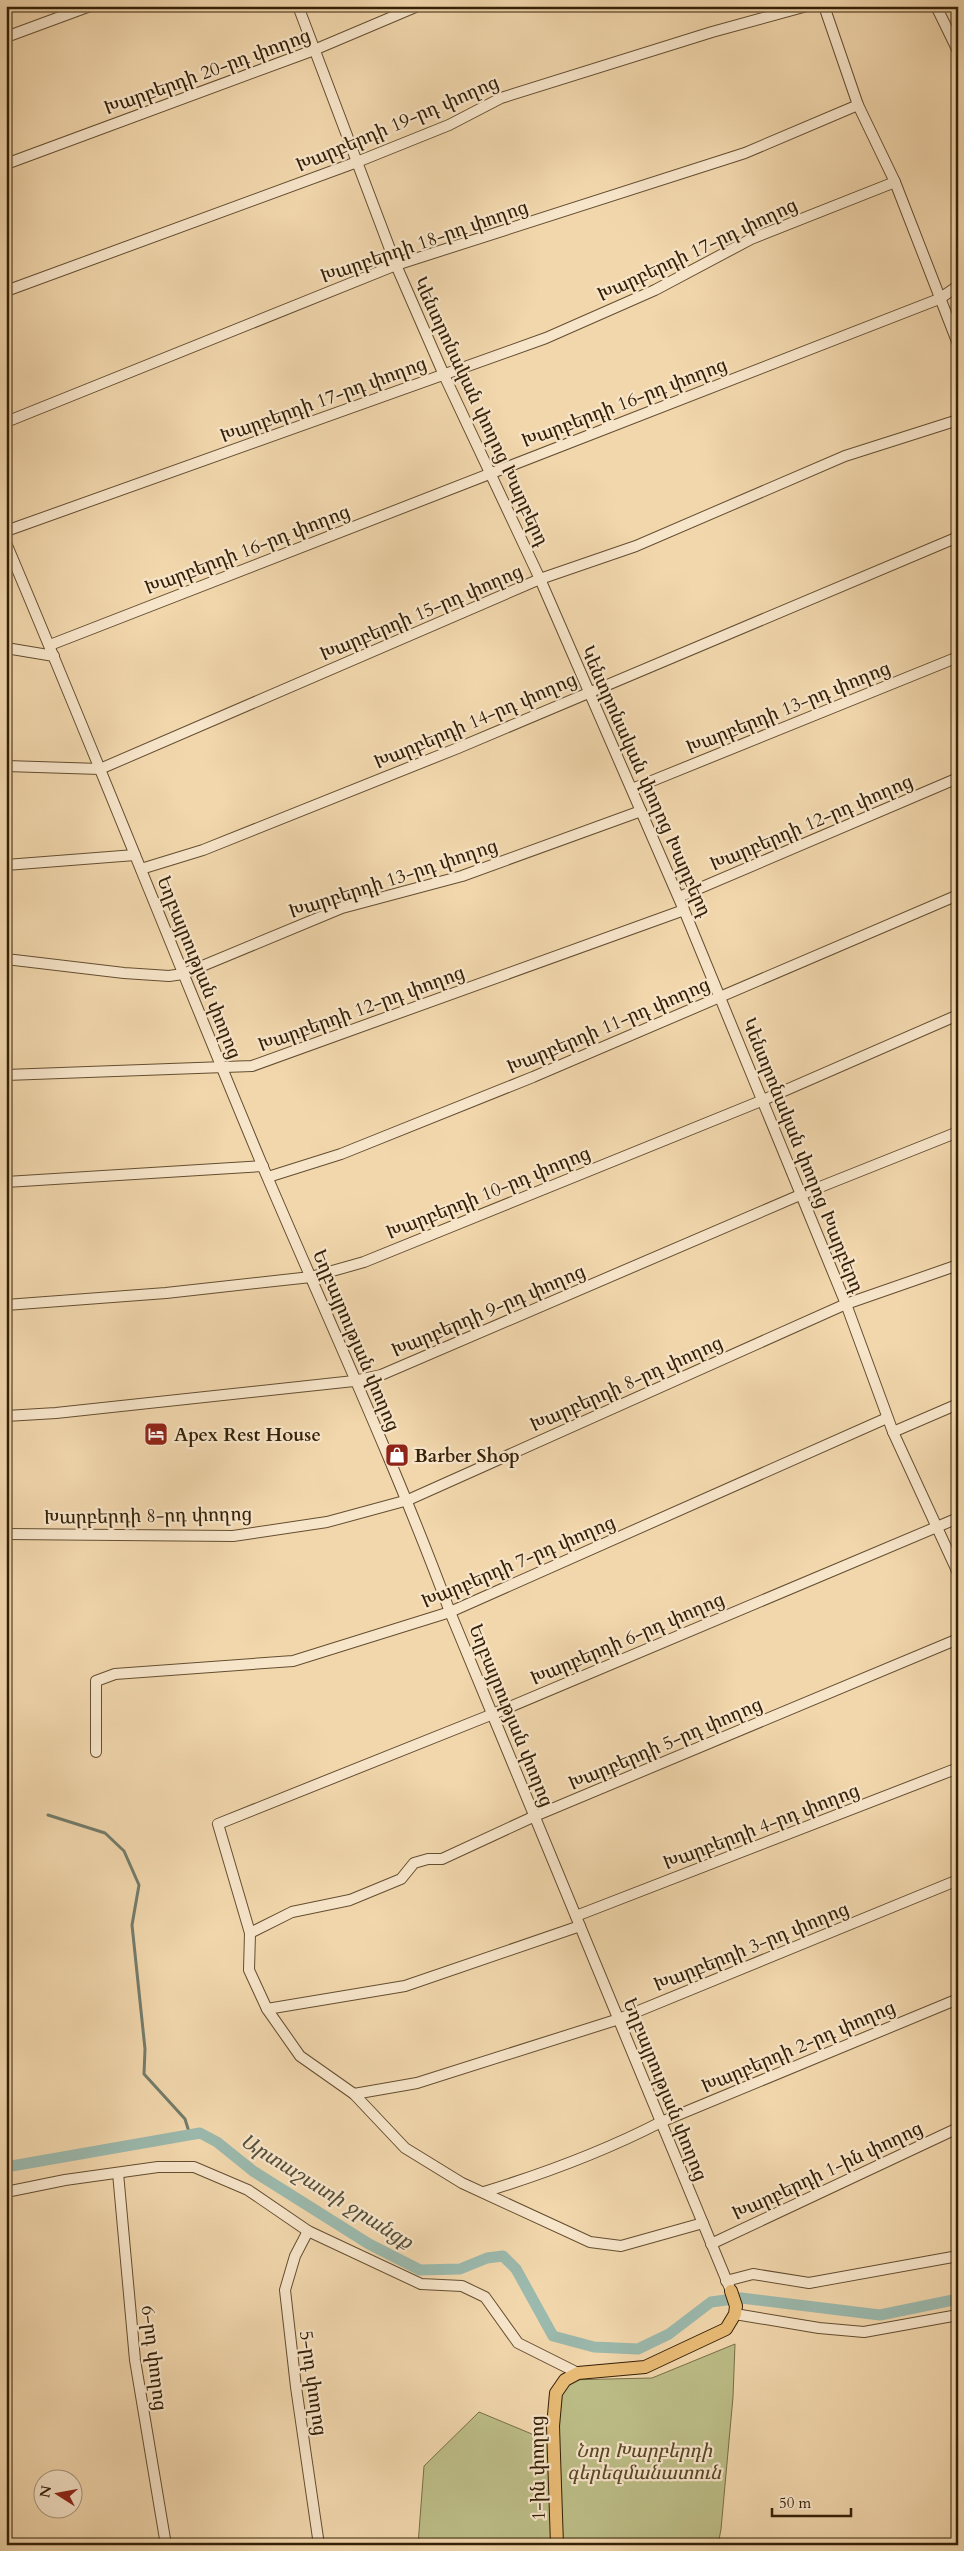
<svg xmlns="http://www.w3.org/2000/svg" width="964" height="2551" font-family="Cardo,'Noto Serif Armenian',serif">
	<rect width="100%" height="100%" fill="#f2d7ad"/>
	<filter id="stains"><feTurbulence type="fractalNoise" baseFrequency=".004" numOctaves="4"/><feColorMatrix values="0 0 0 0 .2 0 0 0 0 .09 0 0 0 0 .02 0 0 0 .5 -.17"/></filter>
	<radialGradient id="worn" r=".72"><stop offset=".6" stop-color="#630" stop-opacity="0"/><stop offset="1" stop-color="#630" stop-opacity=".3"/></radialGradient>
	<polygon fill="#bdbe88" stroke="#796f48" points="735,2344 733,2397 721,2529 718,2545 418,2545 424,2466 479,2412 539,2437 565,2380 652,2378"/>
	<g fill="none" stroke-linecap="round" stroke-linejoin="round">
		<polyline stroke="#727c6b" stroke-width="3" points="48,1815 105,1833 124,1851 139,1885 132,1925 145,2049 144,2074 185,2119 190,2135"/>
		<polyline stroke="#9bb9ad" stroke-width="11" points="6,2167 200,2133 217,2142 253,2171 369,2244 420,2270 460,2269 487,2258 503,2256 516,2269 553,2336 594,2347 638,2349 669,2334 711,2302 741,2298 880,2315 958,2299"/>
		<g stroke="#644e30" stroke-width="12">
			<g id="minor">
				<polyline points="298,6 396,265 444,375 540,579 684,910 846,1304 893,1432 958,1573"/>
				<polyline points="824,6 858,105 895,182 958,344"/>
				<polyline points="936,6 958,51"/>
				<polyline points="6,37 90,6"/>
				<polyline points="6,164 314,50 418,6"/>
				<polyline points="6,291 357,162 449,125 501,98 712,32 807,6"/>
				<polyline points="6,422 396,265 745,153 858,105"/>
				<polyline points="6,531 546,338 655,290 751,239 895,182"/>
				<path d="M6,543c88,207 170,416 257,624 63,148 131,294 187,445l281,679"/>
				<polyline points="50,645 939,299 958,286"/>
				<polyline points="6,648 54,656"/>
				<polyline points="6,766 100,769 540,579 636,546 845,456 958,420"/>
				<polyline points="632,789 958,657"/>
				<polyline points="6,865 135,855"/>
				<polyline points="141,869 203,850 458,748 958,537"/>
				<polyline points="679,897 958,778"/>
				<polyline points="6,959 124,973 169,976 183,974 342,908 462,876 641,811"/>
				<polyline points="6,1075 252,1066 684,910"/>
				<polyline points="268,1177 341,1154 533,1077 958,895"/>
				<polyline points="6,1182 263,1166"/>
				<polyline points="6,1305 166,1293 311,1277 364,1262 761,1101 958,1015"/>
				<polyline points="6,1416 56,1413 354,1381 381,1375 800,1195 958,1132"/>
				<polyline points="893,1432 958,1404"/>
				<polyline points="6,1534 233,1536 327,1522 408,1500 846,1304 958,1265"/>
				<polyline points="96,1752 96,1681 115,1674 293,1661 450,1612 887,1418"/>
				<polyline points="576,1916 958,1768"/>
				<polyline points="250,1933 292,1912 350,1900 401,1879 414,1863 428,1859 442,1859 535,1816 958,1639"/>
				<polyline points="267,2009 405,1986 580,1926"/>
				<polyline points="354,2094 417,2083 619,2019 958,1880"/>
				<polyline points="118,2173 135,2360 166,2545"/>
				<polyline points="6,2192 65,2180 158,2167 194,2167 248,2190 308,2231 421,2284 462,2286 485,2297 518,2343 578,2373"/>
				<path d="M484,2192c62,-19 119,-40 177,-70l297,-123"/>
				<polyline points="703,2223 621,2246 590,2242 462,2183 405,2148 354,2094 300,2056 267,2009 249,1970 250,1933 218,1824 493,1714 958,1518"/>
				<polyline points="308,2231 295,2256 285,2290 296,2387 319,2545"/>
				<polyline points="711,2244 958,2128"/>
				<polyline points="726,2281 753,2274 809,2283 958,2256"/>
				<polyline points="735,2314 819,2328 864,2332 958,2315"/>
			</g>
		</g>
		<g stroke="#352007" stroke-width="14">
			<polyline id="major" points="557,2545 553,2426 556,2393 565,2380 578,2373 645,2367 726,2329 735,2314 736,2306 731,2291"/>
		</g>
		<use href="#minor" stroke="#f7e5ca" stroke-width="10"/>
		<use href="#major" stroke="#e9bc76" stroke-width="12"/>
	</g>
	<defs>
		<g id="hotel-square" transform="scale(1.25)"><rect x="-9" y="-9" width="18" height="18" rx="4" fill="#8f2418" stroke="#f7e5ca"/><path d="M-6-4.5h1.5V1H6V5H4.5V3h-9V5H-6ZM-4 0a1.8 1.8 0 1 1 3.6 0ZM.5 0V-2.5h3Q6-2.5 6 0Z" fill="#fff"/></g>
		<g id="shop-square" transform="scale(1.25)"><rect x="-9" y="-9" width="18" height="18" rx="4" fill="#8f2418" stroke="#f7e5ca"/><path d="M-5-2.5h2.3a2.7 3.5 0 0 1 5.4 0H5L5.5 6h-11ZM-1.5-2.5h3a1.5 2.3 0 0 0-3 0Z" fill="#fff"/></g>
	</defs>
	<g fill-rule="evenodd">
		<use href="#hotel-square" x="156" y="1434"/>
		<use href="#shop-square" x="397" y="1455"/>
	</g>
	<g text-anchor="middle" stroke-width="4.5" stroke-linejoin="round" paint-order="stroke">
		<g font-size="19" fill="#352007" stroke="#f7e5ca">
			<text transform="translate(207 71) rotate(-20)" y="7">Խարբերդի 20-րդ փողոց</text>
			<text transform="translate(397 123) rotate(-23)" y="7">Խարբերդի 19-րդ փողոց</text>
			<text transform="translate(424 241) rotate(-19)" y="7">Խարբերդի 18-րդ փողոց</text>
			<text transform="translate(697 249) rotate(-25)" y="7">Խարբերդի 17-րդ փողոց</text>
			<text transform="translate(323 399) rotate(-20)" y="7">Խարբերդի 17-րդ փողոց</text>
			<text transform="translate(624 402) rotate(-21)" y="7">Խարբերդի 16-րդ փողոց</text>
			<text transform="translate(482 411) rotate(65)" y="7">Կենտրոնական փողոց Խարբերդ</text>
			<text transform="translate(247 549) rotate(-21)" y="7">Խարբերդի 16-րդ փողոց</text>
			<text transform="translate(421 612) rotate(-23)" y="7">Խարբերդի 15-րդ փողոց</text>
			<text transform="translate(788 707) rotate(-22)" y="7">Խարբերդի 13-րդ փողոց</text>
			<text transform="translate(475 720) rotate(-23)" y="7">Խարբերդի 14-րդ փողոց</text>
			<text transform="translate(647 781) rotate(66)" y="7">Կենտրոնական փողոց Խարբերդ</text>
			<text transform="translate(811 822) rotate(-23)" y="7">Խարբերդի 12-րդ փողոց</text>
			<text transform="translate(393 878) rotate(-18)" y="7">Խարբերդի 13-րդ փողոց</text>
			<text transform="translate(200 967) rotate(68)" y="7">Եղբայրության փողոց</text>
			<text transform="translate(361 1008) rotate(-20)" y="7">Խարբերդի 12-րդ փողոց</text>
			<text transform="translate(608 1025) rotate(-23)" y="7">Խարբերդի 11-րդ փողոց</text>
			<text transform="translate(804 1155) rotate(68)" y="7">Կենտրոնական փողոց Խարբերդ</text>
			<text transform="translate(488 1192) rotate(-22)" y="7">Խարբերդի 10-րդ փողոց</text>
			<text transform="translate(488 1310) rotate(-23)" y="7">Խարբերդի 9-րդ փողոց</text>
			<text transform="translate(357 1340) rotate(67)" y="7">Եղբայրության փողոց</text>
			<text transform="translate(626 1383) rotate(-24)" y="7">Խարբերդի 8-րդ փողոց</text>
			<text transform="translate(148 1515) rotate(-1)" y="7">Խարբերդի 8-րդ փողոց</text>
			<text transform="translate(518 1561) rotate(-23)" y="7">Խարբերդի 7-րդ փողոց</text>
			<text transform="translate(627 1638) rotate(-23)" y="7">Խարբերդի 6-րդ փողոց</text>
			<text transform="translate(512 1715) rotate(68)" y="7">Եղբայրության փողոց</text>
			<text transform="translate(665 1743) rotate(-23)" y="7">Խարբերդի 5-րդ փողոց</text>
			<text transform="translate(761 1826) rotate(-21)" y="7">Խարբերդի 4-րդ փողոց</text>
			<text transform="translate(751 1946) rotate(-22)" y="7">Խարբերդի 3-րդ փողոց</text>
			<text transform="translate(798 2046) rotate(-23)" y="7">Խարբերդի 2-րդ փողոց</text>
			<text transform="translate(666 2089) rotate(68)" y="7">Եղբայրության փողոց</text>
			<text transform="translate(827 2170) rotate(-25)" y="7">Խարբերդի 1-ին փողոց</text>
			<text transform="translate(155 2358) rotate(83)" y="7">6-րդ փողոց</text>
			<text transform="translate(314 2383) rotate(82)" y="7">5-րդ փողոց</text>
			<text transform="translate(537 2468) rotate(-91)" y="7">1-ին փողոց</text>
		</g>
		<g font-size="19" font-weight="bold" fill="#352007" stroke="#f7e5ca" text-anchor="start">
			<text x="174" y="1441">Apex Rest House</text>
			<text x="414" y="1462">Barber Shop</text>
		</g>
		<g font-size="19" font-style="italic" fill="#574827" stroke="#f7e5ca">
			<text x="644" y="2457">Նոր Խարբերդի<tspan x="644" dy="22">գերեզմանատուն</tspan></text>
		</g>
		<g font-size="20" font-style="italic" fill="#544e39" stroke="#f7e5ca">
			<text transform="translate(327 2191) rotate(32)" y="7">Արտաշատի ջրանցք</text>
		</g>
	</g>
	<rect width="964" height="2551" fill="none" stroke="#f2d7ad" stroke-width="25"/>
	<rect x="8" y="8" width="949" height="2536" fill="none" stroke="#352007" stroke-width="2.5"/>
	<rect x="12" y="12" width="939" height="2526" fill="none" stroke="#352007"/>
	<g transform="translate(58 2494) rotate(281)"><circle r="24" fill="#f7e5ca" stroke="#a9967c"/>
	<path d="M0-4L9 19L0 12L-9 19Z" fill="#8f2418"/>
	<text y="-8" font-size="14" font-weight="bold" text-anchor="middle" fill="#352007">N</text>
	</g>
	<path d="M772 2508v8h79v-8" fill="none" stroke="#352007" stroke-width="2.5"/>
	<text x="779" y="2508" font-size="15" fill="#352007" stroke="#f7e5ca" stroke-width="4" paint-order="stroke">50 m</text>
	<rect width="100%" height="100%" filter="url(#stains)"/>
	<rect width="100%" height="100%" fill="url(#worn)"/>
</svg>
